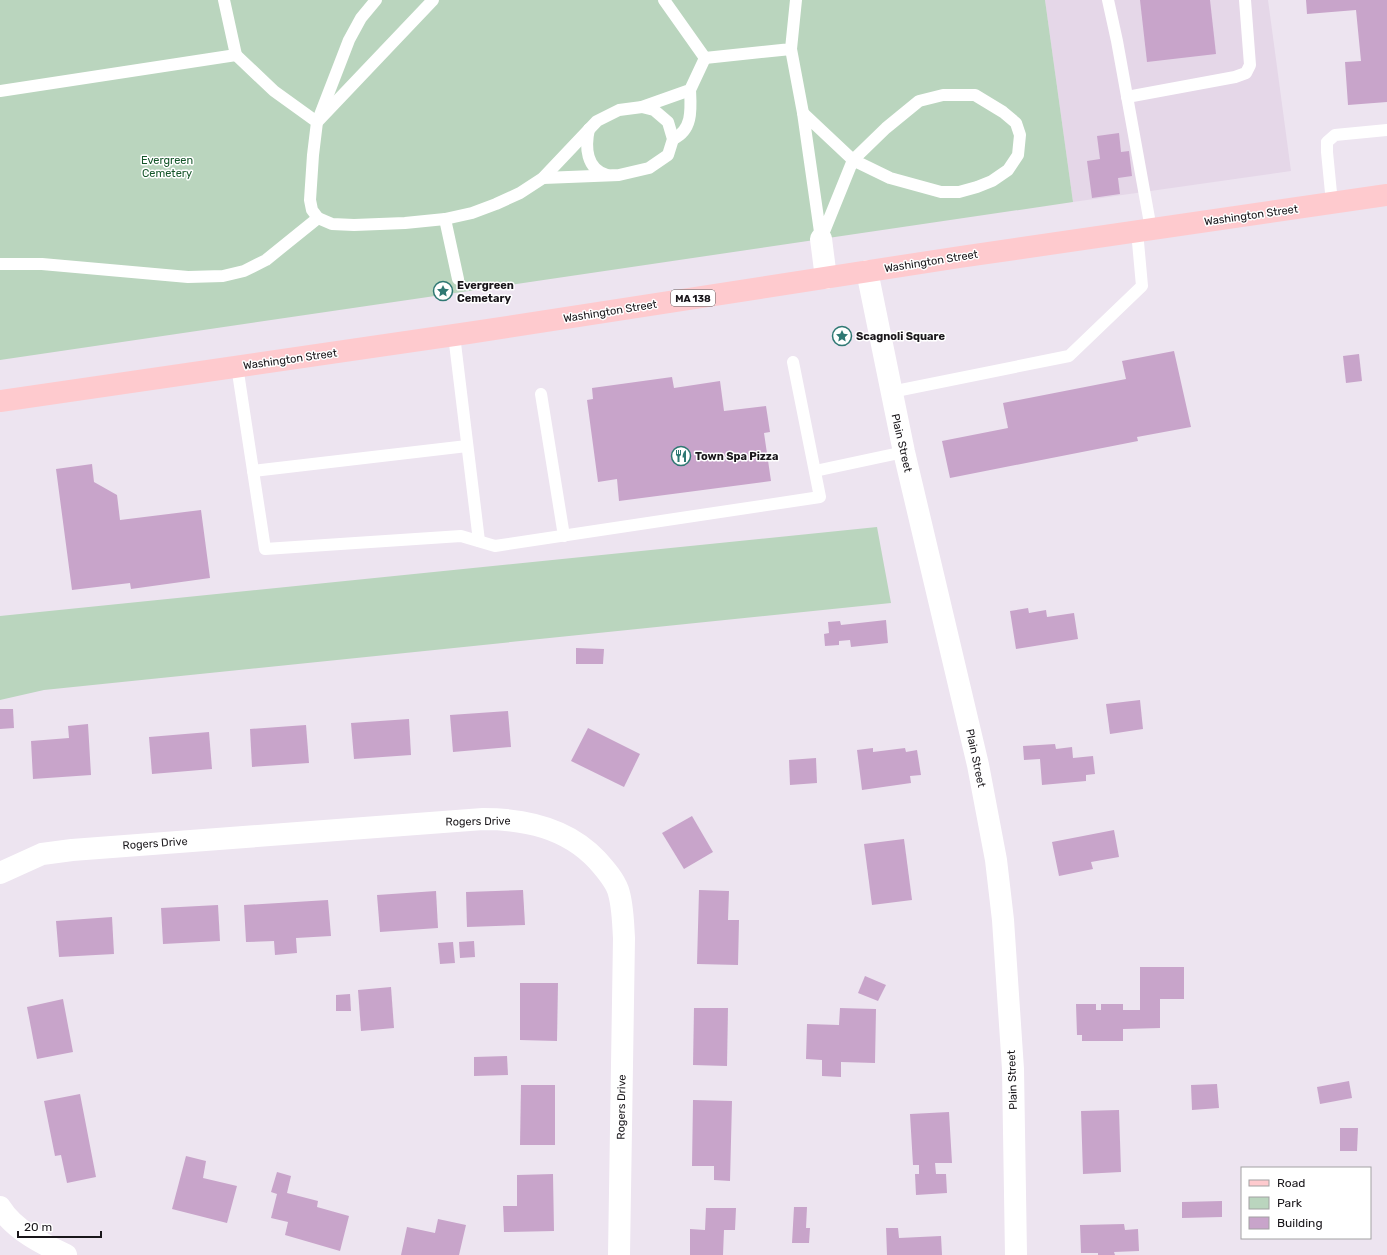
<svg xmlns="http://www.w3.org/2000/svg" width="1387" height="1255" font-family="Rubik,sans-serif">
	<rect width="100%" height="100%" fill="#ede4f0"/>
	<polygon fill="#e5d7e8" points="1045,0 1268,0 1291,171 1073,202"/>
	<g fill="#bad5be">
		<polygon points="0,0 1045,0 1073,202 0,360"/>
		<polygon points="877,527 891,603 44,690 0,700 0,616"/>
	</g>
	<g fill="#c8a4ca">
		<polygon points="1140,0 1210,0 1216,54 1147,62"/>
		<polygon points="1306,0 1387,0 1387,102 1348,105 1345,62 1361,61 1356,10 1307,14"/>
		<polygon points="1119,133 1121,152 1129,151 1132,176 1118,178 1120,194 1092,198 1087,161 1100,159 1097,136"/>
		<polygon points="1174,351 1191,427 1137,437 1138,441 950,478 942,441 1008,428 1003,403 1126,379 1122,361"/>
		<polygon points="1359,354 1362,381 1346,383 1343,356"/>
		<polygon points="672,377 674,388 720,381 724,411 766,406 770,432 764,433 771,481 619,501 617,479 598,482 587,400 593,399 592,388"/>
		<polygon points="92,464 94,482 117,495 120,520 201,510 210,578 131,589 130,583 72,590 56,469"/>
		<polygon points="1028,608 1029,613 1046,610 1047,617 1074,613 1078,639 1016,649 1010,611"/>
		<polygon points="886,620 888,643 851,647 850,640 839,641 839,645 825,646 824,634 829,633 828,622 840,621 841,625"/>
		<polygon points="576,648 604,649 603,664 576,664"/>
		<polygon points="1140,700 1143,729 1110,734 1106,704"/>
		<polygon points="0,709 13,709 14,728 0,729"/>
		<polygon points="508,711 511,747 453,752 450,715"/>
		<polygon points="409,719 411,755 354,759 351,723"/>
		<polygon points="88,724 91,775 33,779 31,741 69,738 68,726"/>
		<polygon points="306,725 309,763 252,767 250,729"/>
		<polygon points="588,728 640,754 624,787 571,761"/>
		<polygon points="209,732 212,769 152,774 149,737"/>
		<polygon points="1055,744 1056,749 1072,747 1073,758 1093,756 1095,774 1086,775 1086,781 1042,785 1040,759 1024,760 1023,746"/>
		<polygon points="873,748 873,752 905,748 906,752 917,750 921,775 910,776 911,783 862,790 857,750"/>
		<polygon points="816,758 817,783 790,785 789,760"/>
		<polygon points="692,816 713,852 684,869 662,833"/>
		<polygon points="1114,830 1119,857 1091,862 1093,869 1059,876 1052,842"/>
		<polygon points="904,839 912,900 872,905 864,844"/>
		<polygon points="523,890 525,925 467,927 466,892"/>
		<polygon points="699,890 729,891 728,920 739,920 738,965 697,964"/>
		<polygon points="436,891 438,928 380,932 377,895"/>
		<polygon points="328,900 331,936 296,938 297,953 275,955 274,941 246,942 244,905"/>
		<polygon points="218,905 220,941 163,944 161,908"/>
		<polygon points="112,917 114,954 59,957 56,921"/>
		<polygon points="474,941 475,957 460,958 459,942"/>
		<polygon points="453,942 455,963 440,964 438,943"/>
		<polygon points="1140,967 1184,967 1184,999 1160,999 1160,1028 1123,1029 1123,1041 1082,1041 1082,1035 1077,1035 1076,1004 1096,1004 1096,1010 1101,1010 1101,1004 1123,1004 1123,1010 1140,1010"/>
		<polygon points="865,976 886,985 878,1001 858,993"/>
		<polygon points="520,983 558,983 557,1041 520,1040"/>
		<polygon points="391,987 394,1028 361,1031 358,990"/>
		<polygon points="350,994 351,1011 336,1011 336,995"/>
		<polygon points="63,999 73,1052 37,1059 27,1007"/>
		<polygon points="694,1008 728,1008 727,1066 693,1065"/>
		<polygon points="840,1008 876,1009 875,1063 841,1062 841,1077 822,1076 822,1060 806,1059 807,1024 839,1025"/>
		<polygon points="507,1056 508,1075 474,1076 474,1057"/>
		<polygon points="1349,1081 1352,1098 1320,1104 1317,1087"/>
		<polygon points="1217,1084 1219,1108 1192,1110 1191,1085"/>
		<polygon points="521,1085 555,1085 555,1145 520,1145"/>
		<polygon points="80,1094 96,1177 67,1183 61,1155 55,1156 44,1101"/>
		<polygon points="693,1100 732,1101 730,1181 714,1180 714,1166 692,1166"/>
		<polygon points="1119,1110 1121,1172 1083,1174 1081,1111"/>
		<polygon points="949,1112 952,1163 935,1163 936,1174 946,1174 947,1193 916,1195 915,1174 919,1174 919,1165 913,1165 910,1114"/>
		<polygon points="1340,1128 1358,1128 1357,1151 1340,1151"/>
		<polygon points="186,1156 206,1161 203,1178 237,1186 227,1223 172,1209"/>
		<polygon points="277,1172 291,1176 287,1193 318,1201 317,1207 349,1216 340,1251 285,1235 288,1222 271,1218 277,1194 271,1192"/>
		<polygon points="553,1174 554,1231 504,1232 503,1206 517,1206 517,1175"/>
		<polygon points="1222,1201 1222,1217 1182,1218 1182,1202"/>
		<polygon points="794,1207 807,1207 806,1228 810,1228 809,1243 792,1243"/>
		<polygon points="706,1208 736,1208 735,1230 724,1230 723,1255 690,1255 690,1229 705,1230"/>
		<polygon points="438,1219 466,1225 459,1255 401,1255 407,1227 435,1233"/>
		<polygon points="1124,1224 1125,1230 1138,1229 1139,1251 1114,1252 1115,1255 1098,1255 1098,1253 1081,1253 1080,1225"/>
		<polygon points="886,1228 898,1228 899,1238 941,1236 942,1255 887,1255"/>
	</g>
	<g fill="none" stroke-linecap="round" stroke-linejoin="round">
		<g stroke="#fff" stroke-width="12">
			<polyline points="1108,0 1117,41 1151,229"/>
			<polyline points="791,49 803,113"/>
			<polyline points="236,55 274,91 317,122 313,155 310,200 312,210 318,218"/>
			<polyline points="705,58 791,49 796,0"/>
			<polyline points="0,91 236,55 224,0"/>
			<polyline points="1127,97 1235,77 1246,73 1250,65 1245,0"/>
			<polyline points="320,115 349,40 361,18 376,0"/>
			<polyline points="317,122 433,0"/>
			<path d="M589,129c-4,18 -3,40 18,46"/>
			<path d="M673,139c20,-9 18,-30 17,-49"/>
			<polyline points="853,160 821,239 803,113 853,160 890,178 941,192 959,192 977,187 992,181 1008,170 1018,155 1020,135 1016,123 1003,112 975,95 943,95 919,101 886,128 853,160"/>
			<polyline points="543,178 619,175 649,168 668,155 673,139 668,122 654,110 642,107"/>
			<polyline points="1332,203 1327,152 1327,142 1335,135 1387,130"/>
			<polyline points="0,264 42,264 188,277 223,276 244,271 266,260 318,218 332,224 354,225 405,223 445,219"/>
			<polyline points="458,279 445,219 472,213 496,204 520,193 543,178 597,121 619,110 642,107 690,90 705,58 664,0"/>
			<polyline points="454,335 479,541"/>
			<polyline points="237,366 265,549 461,536 495,546 820,497 793,362"/>
			<polyline points="891,392 1069,356 1142,286 1137,231"/>
			<polyline points="541,394 564,536"/>
			<polyline points="253,471 467,446"/>
			<polyline points="815,471 904,452"/>
		</g>
		<g stroke="#fff" stroke-width="22">
			<polyline points="821,239 826,278"/>
			<path d="M0,873l42,-19 30,-4 411,-31c43,0 84,9 114,41 8,9 17,19 21,30 5,15 5,33 6,48l-5,317"/>
			<path d="M0,1207c14,23 43,37 66,48"/>
		</g>
		<polyline stroke="#fff" stroke-width="22" points="867,271 904,452 978,765 996,860 1003,920 1013,1069 1016,1255"/>
		<polyline stroke="#fecace" stroke-width="22" points="0,401 468,333 960,257 1387,195"/>
	</g>
	<defs>
		<g id="sight-ring" transform="scale(1)"><circle r="9.5" fill="#fff" stroke="#2f7873" stroke-width="1.5"/><path d="M0-6L1.8-2.2L6-1.7L2.9 1.2L3.7 5.4L0 3.3L-3.7 5.4L-2.9 1.2L-6-1.7L-1.8-2.2Z" fill="#2f7873"/></g>
		<g id="restaurant-ring" transform="scale(1)"><circle r="9.5" fill="#fff" stroke="#2f7873" stroke-width="1.5"/><path d="M-5-6h1v4h1v-4h1v4h1v-4h1v5L-1.5 .5V6h-2V.5L-5-1ZM5-6V6H3V1.5H1.5Q1.5-4 5-6Z" fill="#2f7873"/></g>
	</defs>
	<g fill-rule="evenodd">
		<use href="#sight-ring" x="443" y="291"/>
		<use href="#sight-ring" x="842" y="336"/>
		<use href="#restaurant-ring" x="681" y="456"/>
	</g>
	<g text-anchor="middle" stroke-width="3" stroke-linejoin="round" paint-order="stroke">
		<rect fill="#fff" stroke="#5e5c5f" stroke-width="1" x="671" y="290" width="44" height="16" rx="3"/>
		<g font-size="10" font-weight="bold" fill="#19161a">
			<text x="693" y="302">MA 138</text>
		</g>
		<g font-size="11" fill="#15562a" stroke="#fff">
			<text x="167" y="164">Evergreen<tspan x="167" dy="13">Cemetery</tspan></text>
		</g>
		<g font-size="11" fill="#19161a" stroke="#fff">
			<text transform="translate(1251 215) rotate(-8)" y="4">Washington Street</text>
			<text transform="translate(931 261) rotate(-9)" y="4">Washington Street</text>
			<text transform="translate(610 311) rotate(-9)" y="4">Washington Street</text>
			<text transform="translate(290 359) rotate(-8)" y="4">Washington Street</text>
			<text transform="translate(902 443) rotate(77)" y="4">Plain Street</text>
			<text transform="translate(976 758) rotate(78)" y="4">Plain Street</text>
			<text transform="translate(478 821) rotate(-1)" y="4">Rogers Drive</text>
			<text transform="translate(155 843) rotate(-4)" y="4">Rogers Drive</text>
			<text transform="translate(1012 1080) rotate(-92)" y="4">Plain Street</text>
			<text transform="translate(621 1107) rotate(-89)" y="4">Rogers Drive</text>
		</g>
		<g font-size="11" font-weight="bold" fill="#19161a" stroke="#fff" text-anchor="start">
			<text x="457" y="289">Evergreen<tspan x="457" dy="13">Cemetary</tspan></text>
			<text x="856" y="340">Scagnoli Square</text>
			<text x="695" y="460">Town Spa Pizza</text>
		</g>
	</g>
	<rect x="1241" y="1167" width="130" height="72" fill="#ffffff" stroke="#a3a2a3"/>
	<rect x="1249" y="1180" width="20" height="6" fill="#fecace" stroke="#a3a2a3"/>
	<text x="1277" y="1187" font-size="12" fill="#19161a">Road</text>
	<rect x="1249" y="1197" width="20" height="12" fill="#bad5be" stroke="#a3a2a3"/>
	<text x="1277" y="1207" font-size="12" fill="#19161a">Park</text>
	<rect x="1249" y="1217" width="20" height="12" fill="#c8a4ca" stroke="#a3a2a3"/>
	<text x="1277" y="1227" font-size="12" fill="#19161a">Building</text>
	<path d="M18 1231v6h83v-6" fill="none" stroke="#19161a" stroke-width="2"/>
	<text x="24" y="1231" font-size="12" fill="#19161a" stroke="#ffffff" stroke-width="3" paint-order="stroke">20 m</text>
</svg>
